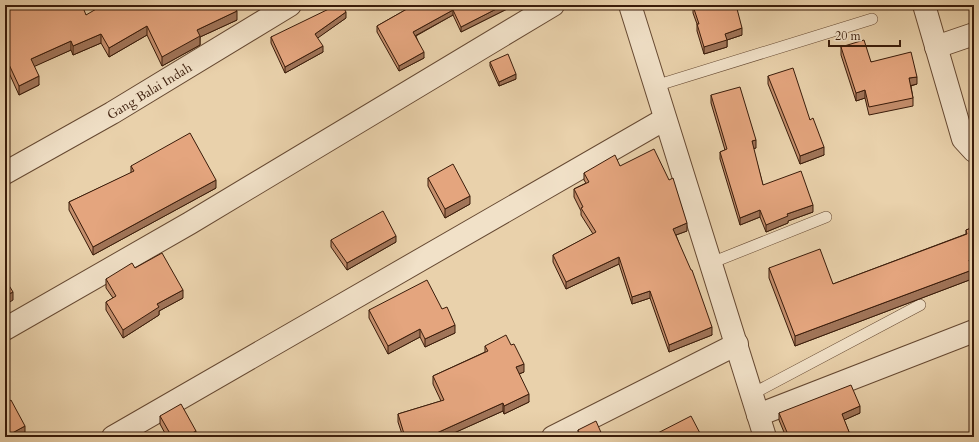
<svg xmlns="http://www.w3.org/2000/svg" width="979" height="442" font-family="Cardo,serif">
	<rect width="100%" height="100%" fill="#e9d1ab"/>
	<filter id="stains"><feTurbulence type="fractalNoise" baseFrequency=".005" numOctaves="4"/><feColorMatrix values="0 0 0 0 .2 0 0 0 0 .09 0 0 0 0 .02 0 0 0 .5 -.17"/></filter>
	<radialGradient id="worn" r=".72"><stop offset=".6" stop-color="#630" stop-opacity="0"/><stop offset="1" stop-color="#630" stop-opacity=".3"/></radialGradient>
	<g fill="none" stroke-linecap="round" stroke-linejoin="round">
		<g stroke="#664932" stroke-width="12">
			<g id="service">
				<polyline points="655,86 872,19"/>
				<polyline points="711,263 826,217"/>
				<polyline points="752,394 920,305"/>
			</g>
		</g>
		<g stroke="#664932" stroke-width="24">
			<g id="minor">
				<polyline points="630,5 765,437"/>
				<polyline points="924,5 963,139 974,151"/>
				<polyline points="936,47 974,34"/>
				<path id="s1" d="M5,173l107,-60 178,-108"/>
				<polyline points="5,329 190,223 553,5"/>
				<polyline points="758,415 974,331"/>
				<polyline points="113,437 665,119"/>
				<polyline points="553,437 737,344"/>
			</g>
		</g>
		<use href="#service" stroke="#f1e1c8" stroke-width="11"/>
		<use href="#minor" stroke="#f1e1c8" stroke-width="22"/>
	</g>
	<g fill="#c48e6c" stroke="#3a1c0a">
		<polygon points="5,5 86,15 237,20 200,37 200,45 162,66 147,35 109,57 101,43 73,55 71,50 34,66 39,85 19,95 5,64"/>
		<polygon points="414,5 515,5 461,32 453,15 416,36 424,58 399,71 377,32 377,26"/>
		<polygon points="693,6 742,35 727,40 727,47 704,54 697,31 697,24 693,13"/>
		<polygon points="346,18 317,38 323,52 285,73 271,43 271,37"/>
		<polygon points="841,47 917,84 911,86 913,98 913,106 869,115 865,98 856,101 841,55"/>
		<polygon points="490,62 516,79 499,86 490,66"/>
		<polygon points="768,76 810,120 824,155 800,164 768,84"/>
		<polygon points="711,95 756,148 753,148 763,185 813,212 788,221 788,223 766,232 760,217 740,225 720,159 720,152 725,150 711,103"/>
		<polygon points="131,166 216,188 93,255 69,210 69,202 131,173"/>
		<polygon points="620,166 687,231 676,235 712,335 669,352 650,298 632,304 619,264 566,289 553,262 553,255 593,234 581,215 581,211 574,197 574,189 586,183 584,180 584,173"/>
		<polygon points="428,178 470,204 445,218 428,186"/>
		<polygon points="974,227 974,268 972,269 972,279 795,346 769,278 769,268 833,284 966,234 966,230"/>
		<polygon points="331,240 396,242 347,270 331,247"/>
		<polygon points="135,268 183,298 159,311 159,315 123,338 106,310 106,302 113,298 106,288 106,279"/>
		<polygon points="442,309 455,333 425,347 420,337 388,354 369,318 369,310"/>
		<polygon points="485,346 524,372 519,374 529,402 504,414 503,411 445,437 403,437 398,422 398,414 441,401 433,384 433,376 485,352"/>
		<polygon points="779,413 860,413 844,420 851,437 786,437 779,420"/>
		<polygon points="160,416 196,437 167,437 160,424"/>
		<polygon points="578,430 603,437 578,437"/>
	</g>
	<g fill="#a07458" stroke="#3a1c0a">
		<polygon points="504,5 515,5 461,32 461,27"/>
		<polygon points="453,10 453,15 413,37 413,32"/>
		<polygon points="237,11 237,20 200,37 200,45 162,66 162,57 197,30"/>
		<polygon points="346,12 346,18 315,40 315,34"/>
		<polygon points="147,26 147,35 109,57 109,48"/>
		<polygon points="742,28 742,35 727,40 727,47 704,54 704,47 725,34"/>
		<polygon points="101,34 101,43 73,55 73,46"/>
		<polygon points="71,41 71,50 31,68 31,59"/>
		<polygon points="323,46 323,52 285,73 285,67"/>
		<polygon points="424,52 424,58 399,71 399,66"/>
		<polygon points="516,74 516,79 499,86 499,82"/>
		<polygon points="39,76 39,85 19,95 19,86"/>
		<polygon points="917,77 917,84 909,86 909,78"/>
		<polygon points="865,90 865,98 856,101 856,93"/>
		<polygon points="756,140 756,148 752,149 752,141"/>
		<polygon points="824,147 824,155 800,164 800,156"/>
		<polygon points="216,180 216,188 93,255 93,247"/>
		<polygon points="470,196 470,204 445,218 445,209"/>
		<polygon points="813,205 813,212 788,221 788,223 766,232 766,225 787,214"/>
		<polygon points="760,210 760,217 740,225 740,218"/>
		<polygon points="687,223 687,231 673,236 673,229"/>
		<polygon points="396,236 396,242 347,270 347,263"/>
		<polygon points="619,257 619,264 566,289 566,282"/>
		<polygon points="974,259 974,268 969,270 969,260"/>
		<polygon points="972,270 972,279 795,346 795,336"/>
		<polygon points="183,290 183,298 159,311 159,315 123,338 123,330 157,304"/>
		<polygon points="650,291 650,298 632,304 632,297"/>
		<polygon points="13,292 13,300 5,305 5,296"/>
		<polygon points="455,325 455,333 425,347 425,339"/>
		<polygon points="712,327 712,335 669,352 669,345"/>
		<polygon points="420,329 420,337 388,354 388,346"/>
		<polygon points="524,364 524,372 516,375 516,367"/>
		<polygon points="529,394 529,402 504,414 504,406"/>
		<polygon points="503,403 503,411 445,437 430,437 430,436"/>
		<polygon points="860,406 860,413 842,421 842,414"/>
		<polygon points="25,426 25,434 20,437 5,437"/>
		<polygon points="196,431 196,437 185,437"/>
	</g>
	<g fill="#e4a57e" stroke="#3a1c0a">
		<polygon points="5,5 82,5 86,15 103,5 234,5 237,11 197,30 200,36 162,57 147,26 109,48 101,34 73,46 71,41 31,59 39,76 19,86 5,56"/>
		<polygon points="337,5 342,5 346,12 315,34 323,46 285,67 271,37"/>
		<polygon points="414,5 504,5 461,27 453,10 413,32 424,52 399,66 377,26"/>
		<polygon points="695,5 736,5 742,28 725,34 727,40 704,47 697,24 699,24 693,6"/>
		<polygon points="864,40 871,62 911,52 917,77 909,78 913,98 869,107 865,90 856,93 841,47"/>
		<polygon points="508,54 516,74 499,82 490,62"/>
		<polygon points="793,68 810,120 813,118 824,147 800,156 768,76"/>
		<polygon points="740,87 756,140 752,141 763,185 801,171 813,205 787,214 788,216 766,225 760,210 740,218 720,152 727,149 711,95"/>
		<polygon points="190,133 216,180 93,247 69,202 134,171 131,166"/>
		<polygon points="654,149 669,180 673,178 687,223 673,229 691,270 692,270 712,327 669,345 650,291 632,297 619,257 566,282 553,255 596,232 581,208 583,207 574,189 589,182 584,173 615,155 620,166"/>
		<polygon points="453,164 470,196 445,209 428,178"/>
		<polygon points="383,211 396,236 347,263 331,240"/>
		<polygon points="974,227 974,259 969,260 972,270 795,336 769,268 820,249 833,284 967,234 966,230"/>
		<polygon points="162,253 183,290 157,304 159,307 123,330 106,302 116,296 106,279 132,263 135,268"/>
		<polygon points="5,279 13,292 5,296"/>
		<polygon points="427,280 442,309 447,307 455,325 425,339 420,329 388,346 369,310"/>
		<polygon points="506,335 511,345 514,344 524,364 516,367 529,394 504,406 503,403 430,436 430,437 405,437 398,414 444,400 433,376 488,351 485,346"/>
		<polygon points="851,385 860,406 842,414 851,437 789,437 779,413"/>
		<polygon points="11,400 25,426 5,437 5,404"/>
		<polygon points="181,404 196,431 185,437 172,437 160,416"/>
		<polygon points="691,416 702,437 650,437"/>
		<polygon points="596,421 603,437 581,437 578,430"/>
	</g>
	<g text-anchor="middle" stroke-width="4" stroke-linejoin="round" paint-order="stroke">
		<g font-size="13" fill="#3a1c0a" stroke="#f1e1c8">
			<text dy="5" stroke="none"><textPath href="#s1" startOffset="166">Gang Balai Indah</textPath></text>
		</g>
	</g>
	<rect width="979" height="442" fill="none" stroke="#e9d1ab" stroke-width="20"/>
	<rect x="6" y="6" width="967" height="430" fill="none" stroke="#3a1c0a" stroke-width="2"/>
	<rect x="10" y="10" width="959" height="422" fill="none" stroke="#3a1c0a"/>
	<path d="M829 40v6h71v-6" fill="none" stroke="#3a1c0a" stroke-width="2"/>
	<text x="835" y="40" font-size="12" fill="#3a1c0a" stroke="#f1e1c8" stroke-width="3" paint-order="stroke">20 m</text>
	<rect width="100%" height="100%" filter="url(#stains)"/>
	<rect width="100%" height="100%" fill="url(#worn)"/>
</svg>
